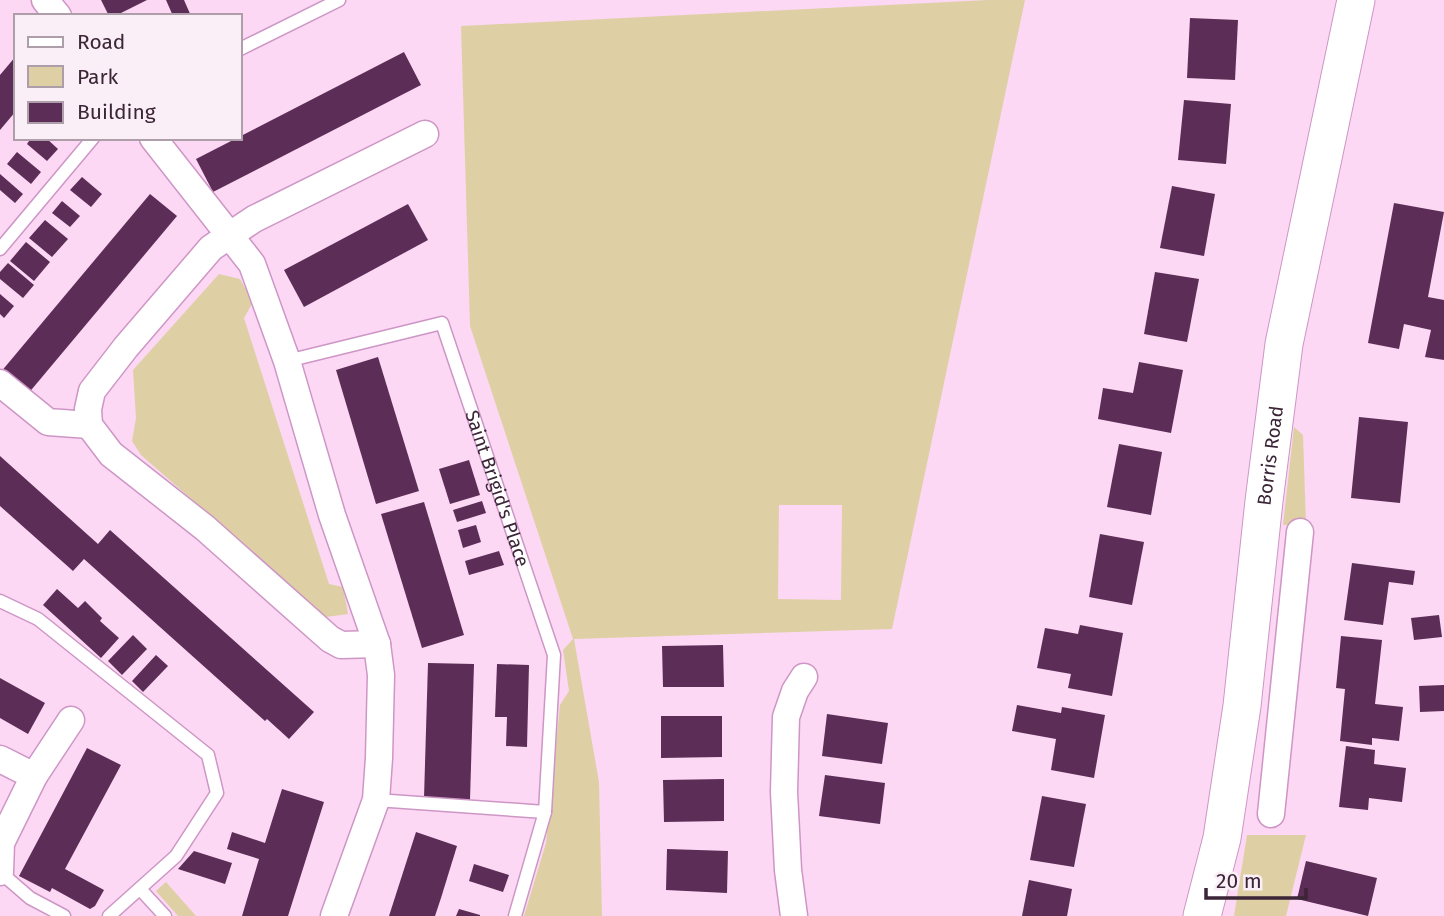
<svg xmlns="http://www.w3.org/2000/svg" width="1444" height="916" font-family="'Fira Sans',sans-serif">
	<rect width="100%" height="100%" fill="#fcd8f5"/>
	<g fill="#ded0a4" fill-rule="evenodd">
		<path d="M988,0h37l-133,629 -318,10 25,143 3,134h-78l22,-73 14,-138 9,-14 -6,-41 10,-11 -103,-313 -9,-300zM779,505h63l-1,95 -63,-1z"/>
		<polygon points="219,274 240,279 253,302 244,318 329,584 343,587 348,614 326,617 141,455 132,441 136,418 133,370"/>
		<polygon points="1294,427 1303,435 1306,524 1283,525"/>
		<polygon points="1247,835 1306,835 1286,916 1234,916"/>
		<polygon points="166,882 196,916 178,916 156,891"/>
	</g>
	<g fill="#5c2d56">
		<polygon points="101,0 147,0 115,16 109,16"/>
		<polygon points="166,0 184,0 191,16 173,16"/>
		<polygon points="1190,18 1238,20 1235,80 1187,78"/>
		<polygon points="404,52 421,85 213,192 196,159"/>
		<polygon points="16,56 16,111 0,130 0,75"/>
		<polygon points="1184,100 1231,104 1226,164 1178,160"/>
		<polygon points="31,138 46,138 58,149 47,161 27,144"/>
		<polygon points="17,152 41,172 31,184 7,164"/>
		<polygon points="0,174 23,194 15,203 0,190"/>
		<polygon points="82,177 102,194 91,207 70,190"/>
		<polygon points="1172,186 1215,194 1204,256 1160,248"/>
		<polygon points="150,194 177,216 27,395 0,373"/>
		<polygon points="62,201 80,216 70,227 52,213"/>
		<polygon points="1394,203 1444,212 1428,297 1444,300 1444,360 1425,357 1431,330 1404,324 1399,349 1368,343"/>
		<polygon points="408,204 428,240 304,307 284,270"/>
		<polygon points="45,220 68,239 52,257 29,238"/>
		<polygon points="26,242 50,262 34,281 10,261"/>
		<polygon points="8,263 34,285 23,298 0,279 0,272"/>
		<polygon points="1155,272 1199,279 1187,342 1144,334"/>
		<polygon points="0,294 14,306 4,318 0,314"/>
		<polygon points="378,357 419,491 376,504 336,370"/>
		<polygon points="1139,362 1183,370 1171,433 1098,419 1103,388 1133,393"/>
		<polygon points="1359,417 1408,422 1400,503 1351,498"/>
		<polygon points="1119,444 1162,452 1151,515 1107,507"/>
		<polygon points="0,456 98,544 110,530 314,712 289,739 267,719 265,721 84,559 73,571 0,506"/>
		<polygon points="469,460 480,495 450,504 439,469"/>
		<polygon points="482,501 486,513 457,522 453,510"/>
		<polygon points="424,502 464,635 422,648 381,514"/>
		<polygon points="476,525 481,542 463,548 458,530"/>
		<polygon points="1100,534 1144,542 1132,605 1089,597"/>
		<polygon points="499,551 504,565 469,575 465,561"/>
		<polygon points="1352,563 1415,571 1413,585 1389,582 1383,625 1344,620"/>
		<polygon points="57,589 78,608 85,601 102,618 100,621 119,638 101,658 43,605"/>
		<polygon points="1439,615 1442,637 1414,640 1411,618"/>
		<polygon points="1080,625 1123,633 1112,696 1068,688 1071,674 1037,668 1045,628 1078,634"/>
		<polygon points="133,635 147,649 122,675 108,661"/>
		<polygon points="1341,636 1382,640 1375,704 1403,707 1399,741 1372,738 1372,745 1340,741 1345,689 1336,688"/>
		<polygon points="723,645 724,687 663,687 662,646"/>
		<polygon points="156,655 168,666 143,692 132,681"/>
		<polygon points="428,663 474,664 470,800 424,798"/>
		<polygon points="497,664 529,665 527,747 506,746 507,717 495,717"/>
		<polygon points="0,678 45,703 28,734 0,718"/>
		<polygon points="1444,685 1444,711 1420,712 1419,686"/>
		<polygon points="1017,705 1061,713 1062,707 1105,715 1094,778 1051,770 1056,739 1012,731"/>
		<polygon points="827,714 888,723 882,764 822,756"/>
		<polygon points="661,716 722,716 722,757 661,758"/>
		<polygon points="1346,746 1375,750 1374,764 1406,768 1402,802 1369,798 1368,810 1339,807"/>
		<polygon points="87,748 121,765 65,869 104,890 95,906 90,909 52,888 50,892 19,876"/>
		<polygon points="825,775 885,783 880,824 819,816"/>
		<polygon points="724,779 724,821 664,822 663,780"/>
		<polygon points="282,789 324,802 288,916 242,916 259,859 227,849 232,832 265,843"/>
		<polygon points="1042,796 1086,804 1074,867 1030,860"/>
		<polygon points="416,832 457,846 441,898 435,916 389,916"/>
		<polygon points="667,849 728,851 727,893 666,890"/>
		<polygon points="194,851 232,863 225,884 178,869"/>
		<polygon points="1306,861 1377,878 1368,916 1297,899"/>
		<polygon points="474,864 509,875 503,892 469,881"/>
		<polygon points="1029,880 1072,889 1067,916 1022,916"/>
		<polygon points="459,909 480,915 480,916 456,916"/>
	</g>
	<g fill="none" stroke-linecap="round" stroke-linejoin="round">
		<g stroke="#ce96c5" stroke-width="15">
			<g id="lane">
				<polyline points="240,49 339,0"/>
				<polyline points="0,249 93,138"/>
				<path id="s1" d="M287,361l155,-38 112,332 -9,157 -30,104"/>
				<polyline points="0,601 38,619 208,755 217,793 176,856 109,916"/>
				<polyline points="376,800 545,812"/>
				<polyline points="0,872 30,898 64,916"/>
				<polyline points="141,890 165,916"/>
			</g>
		</g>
		<g stroke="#ce96c5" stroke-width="29">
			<g id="street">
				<polyline points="45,0 58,16"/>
				<polyline points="153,138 252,264 287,361 332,515 377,644 381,675 379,758 376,800 334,916"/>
				<polyline points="0,383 48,422 89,425"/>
				<polyline points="377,644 341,645 330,639 205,528 111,454 89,425 88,409 92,391 126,347 211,248 254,219 425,134"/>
				<polyline points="0,759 34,776"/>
				<polyline points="1271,814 1300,532"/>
				<polyline points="0,872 1,843 34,776 71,720"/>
				<polyline points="794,916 788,870 784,792 786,717 795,691 804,677"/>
			</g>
		</g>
		<g stroke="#ce96c5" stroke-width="39">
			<g id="secondary">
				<path id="s2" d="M1202,916l20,-78 20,-132 22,-205 20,-157 72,-344"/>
			</g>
		</g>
		<use href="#lane" stroke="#fff" stroke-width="12"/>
		<use href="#street" stroke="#fff" stroke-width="26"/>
		<use href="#secondary" stroke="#fff" stroke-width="37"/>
	</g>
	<g text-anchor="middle" stroke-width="7" stroke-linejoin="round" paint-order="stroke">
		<g font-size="19" fill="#3b2537" stroke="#faeef7">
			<text dy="7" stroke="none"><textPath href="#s2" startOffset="466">Borris Road</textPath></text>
			<text dy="7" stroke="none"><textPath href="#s1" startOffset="334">Saint Brigid's Place</textPath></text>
		</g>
	</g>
	<rect x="14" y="14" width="228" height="126" fill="#faeef7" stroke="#ae9eaa" stroke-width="2"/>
	<rect x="28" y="37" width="35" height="10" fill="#ffffff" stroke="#ae9eaa" stroke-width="2"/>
	<text x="77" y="49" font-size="21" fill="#3b2537">Road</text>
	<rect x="28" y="66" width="35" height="21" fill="#ded0a4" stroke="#ae9eaa" stroke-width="2"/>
	<text x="77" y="84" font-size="21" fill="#3b2537">Park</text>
	<rect x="28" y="102" width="35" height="21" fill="#5c2d56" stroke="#ae9eaa" stroke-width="2"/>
	<text x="77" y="119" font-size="21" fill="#3b2537">Building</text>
	<path d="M1206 888v10h100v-10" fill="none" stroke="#3b2537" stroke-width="3.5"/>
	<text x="1216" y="888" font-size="21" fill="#3b2537" stroke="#faeef7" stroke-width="5" paint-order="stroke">20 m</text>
</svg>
